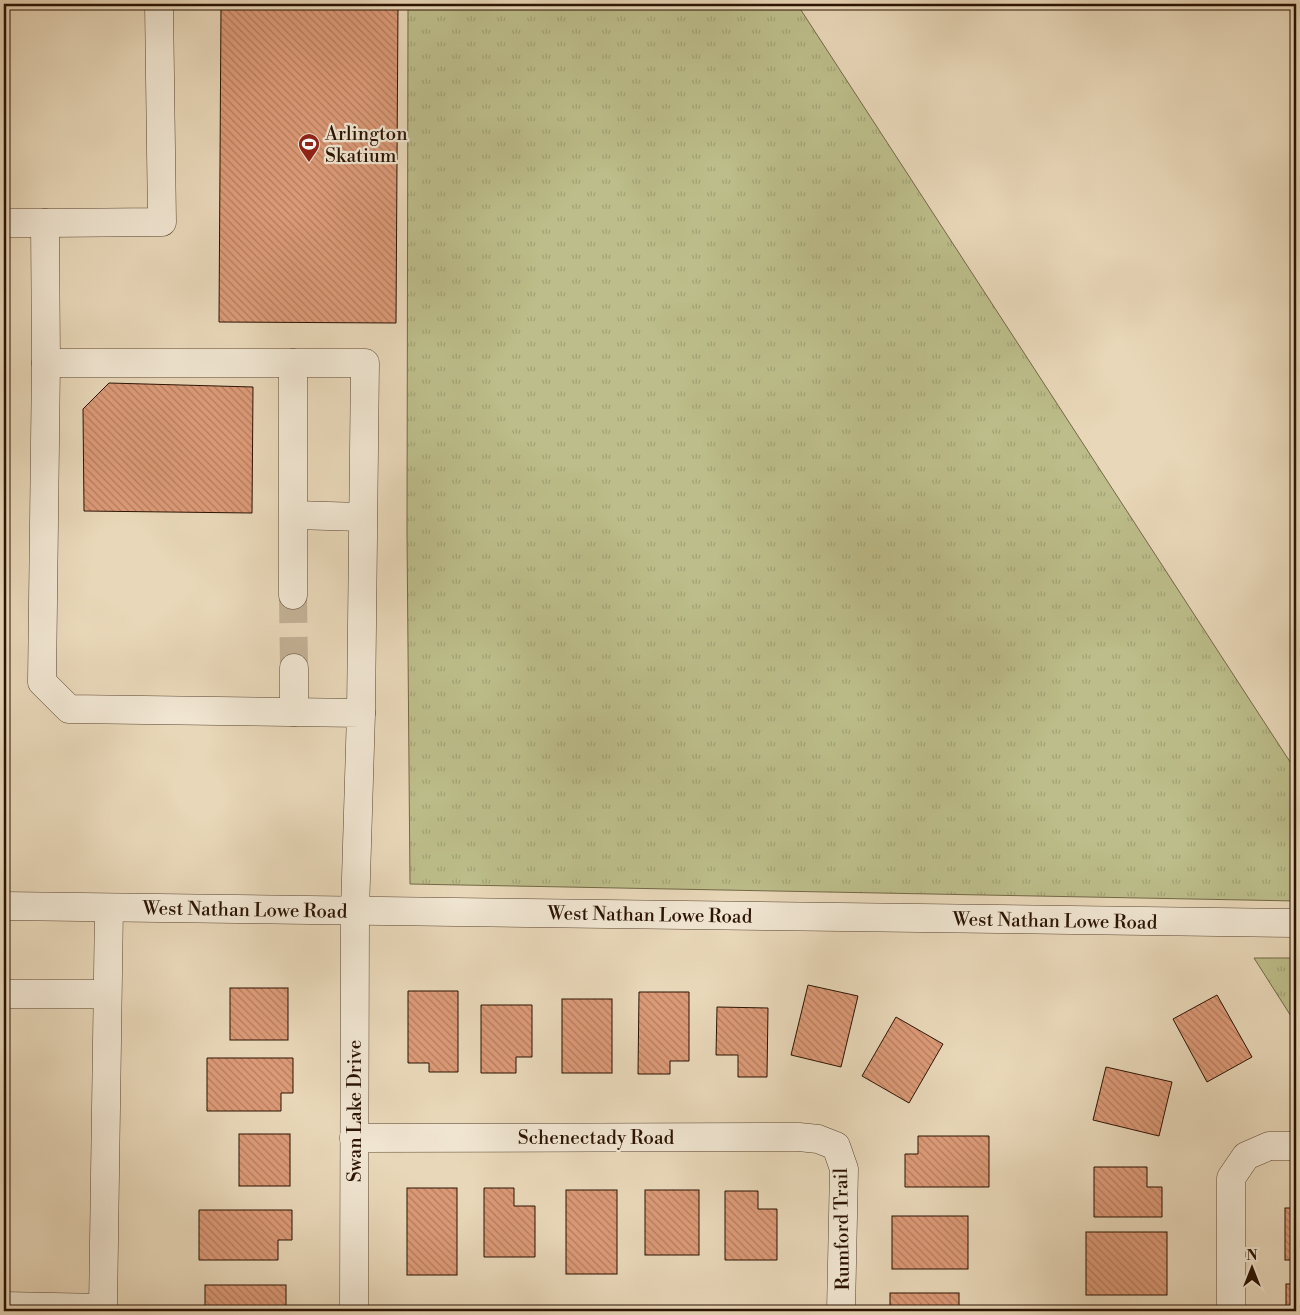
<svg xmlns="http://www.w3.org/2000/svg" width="1300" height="1315" font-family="'Libre Bodoni',serif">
	<defs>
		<pattern id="grass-tufts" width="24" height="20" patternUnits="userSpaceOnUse" patternTransform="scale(1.25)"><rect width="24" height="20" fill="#bcbd8a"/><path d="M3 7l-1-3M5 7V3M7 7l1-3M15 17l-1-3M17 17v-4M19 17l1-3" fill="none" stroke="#a2a275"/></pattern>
		<pattern id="building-back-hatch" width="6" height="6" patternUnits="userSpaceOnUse" patternTransform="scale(1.25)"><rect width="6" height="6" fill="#dc9a77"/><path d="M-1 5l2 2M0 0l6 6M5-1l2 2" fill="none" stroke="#b37c5f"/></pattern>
	</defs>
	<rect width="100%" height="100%" fill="#e8d7b8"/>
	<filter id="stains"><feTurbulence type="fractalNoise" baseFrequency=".004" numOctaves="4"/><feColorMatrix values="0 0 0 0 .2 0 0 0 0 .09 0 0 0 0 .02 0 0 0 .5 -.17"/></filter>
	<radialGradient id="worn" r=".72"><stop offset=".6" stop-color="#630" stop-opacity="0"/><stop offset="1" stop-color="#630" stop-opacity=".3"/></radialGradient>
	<g fill="url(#grass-tufts)" stroke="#746846">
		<polygon points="408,4 797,4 1296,771 1296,901 410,884 407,532"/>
		<polygon points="1254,958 1296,958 1296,1024"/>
	</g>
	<g fill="url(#building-back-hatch)" stroke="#2b1303">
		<polygon points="221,4 398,4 396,323 219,322"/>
		<polygon points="109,383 253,387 252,513 84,511 83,409"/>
		<polygon points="808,985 858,996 841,1067 791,1055"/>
		<rect x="230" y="988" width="58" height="52"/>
		<polygon points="408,991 458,991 458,1072 429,1072 429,1063 408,1063"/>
		<polygon points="639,992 689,992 689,1061 670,1061 670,1074 638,1074"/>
		<polygon points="1217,995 1252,1057 1207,1082 1173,1019"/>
		<rect x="562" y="999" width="50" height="74"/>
		<polygon points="481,1005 532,1005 532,1057 516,1057 516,1073 481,1073"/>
		<polygon points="717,1007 768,1008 767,1077 738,1077 738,1055 716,1055"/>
		<polygon points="896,1017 943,1044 909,1103 862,1076"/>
		<polygon points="207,1058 293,1058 293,1093 281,1093 281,1111 207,1111"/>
		<polygon points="1106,1067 1172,1082 1159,1136 1093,1120"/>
		<rect x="239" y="1134" width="51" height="52"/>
		<polygon points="918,1136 989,1136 989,1187 905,1187 905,1154 918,1154"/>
		<polygon points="1094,1167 1147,1167 1147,1187 1162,1187 1162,1217 1094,1217"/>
		<rect x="407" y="1188" width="50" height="87"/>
		<polygon points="484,1188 514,1188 514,1206 535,1206 535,1257 484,1257"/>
		<rect x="566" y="1190" width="51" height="84"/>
		<rect x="645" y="1190" width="54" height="65"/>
		<polygon points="725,1191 758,1191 758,1209 777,1209 777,1260 725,1260"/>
		<rect x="1285" y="1208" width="11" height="52"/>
		<polygon points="199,1210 292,1210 292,1240 278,1240 278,1260 199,1260"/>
		<rect x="892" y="1216" width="76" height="53"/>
		<rect x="1086" y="1232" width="81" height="63"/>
		<rect x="1286" y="1284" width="10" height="27"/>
		<rect x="205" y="1285" width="81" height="26"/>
		<rect x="890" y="1293" width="69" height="18"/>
	</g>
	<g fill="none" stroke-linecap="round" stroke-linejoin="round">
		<polyline stroke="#c2b094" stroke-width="28" stroke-dasharray="28 14" stroke-linecap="butt" points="293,595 294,668"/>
		<g stroke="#5a4430" stroke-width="29">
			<g id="minor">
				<polyline points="4,223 45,223 46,363 365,363 361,713"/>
				<polyline points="45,223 162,222 159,4"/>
				<polyline points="46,363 42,682 69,709 361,713 355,911 354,1311"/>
				<polyline points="294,515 362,517"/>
				<polyline points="293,595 293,363"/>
				<polyline points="294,668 294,712"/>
				<polyline points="4,906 1296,923"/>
				<polyline points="4,994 107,994"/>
				<polyline points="354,1138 799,1137 818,1139 836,1146 844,1169 841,1311"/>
				<polyline points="4,1306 103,1308 109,908"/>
				<polyline points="1231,1311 1231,1178 1246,1156 1269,1146 1296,1146"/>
			</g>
		</g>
		<use href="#minor" stroke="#f0e5d1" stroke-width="28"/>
	</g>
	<defs>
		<g id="stadium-pin" transform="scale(1.125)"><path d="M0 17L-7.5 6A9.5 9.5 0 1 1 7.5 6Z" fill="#8f2418" stroke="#f0e5d1"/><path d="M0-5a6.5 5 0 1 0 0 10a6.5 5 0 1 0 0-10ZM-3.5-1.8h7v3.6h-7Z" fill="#fff"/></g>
	</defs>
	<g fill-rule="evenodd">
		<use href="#stadium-pin" x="309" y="144"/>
	</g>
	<g text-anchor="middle" stroke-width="4.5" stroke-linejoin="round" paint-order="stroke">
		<g font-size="19" fill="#2b1303" stroke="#f0e5d1" text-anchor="start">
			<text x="325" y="140">Arlington<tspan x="325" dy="22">Skatium</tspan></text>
		</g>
		<g font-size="19" fill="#2b1303" stroke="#f0e5d1">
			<text transform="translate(245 909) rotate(1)" y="7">West Nathan Lowe Road</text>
			<text transform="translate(650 914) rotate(1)" y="7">West Nathan Lowe Road</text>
			<text transform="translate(1055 920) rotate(1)" y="7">West Nathan Lowe Road</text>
			<text transform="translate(354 1111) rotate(-90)" y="7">Swan Lake Drive</text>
			<text x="596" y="1144">Schenectady Road</text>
			<text transform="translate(841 1229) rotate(-91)" y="7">Rumford Trail</text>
		</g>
	</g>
	<rect width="1300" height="1315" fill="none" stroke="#e8d7b8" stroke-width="20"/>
	<rect x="5" y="5" width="1290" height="1305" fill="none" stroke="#2b1303" stroke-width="2.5"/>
	<rect x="10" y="10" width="1280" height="1295" fill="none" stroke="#2b1303"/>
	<g transform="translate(1252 1268)" stroke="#f0e5d1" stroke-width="4" paint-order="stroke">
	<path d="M0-4L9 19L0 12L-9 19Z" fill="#2b1303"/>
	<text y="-8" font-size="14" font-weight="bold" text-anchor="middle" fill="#2b1303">N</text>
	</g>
	<rect width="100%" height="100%" filter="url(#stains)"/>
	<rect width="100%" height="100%" fill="url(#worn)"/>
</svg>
